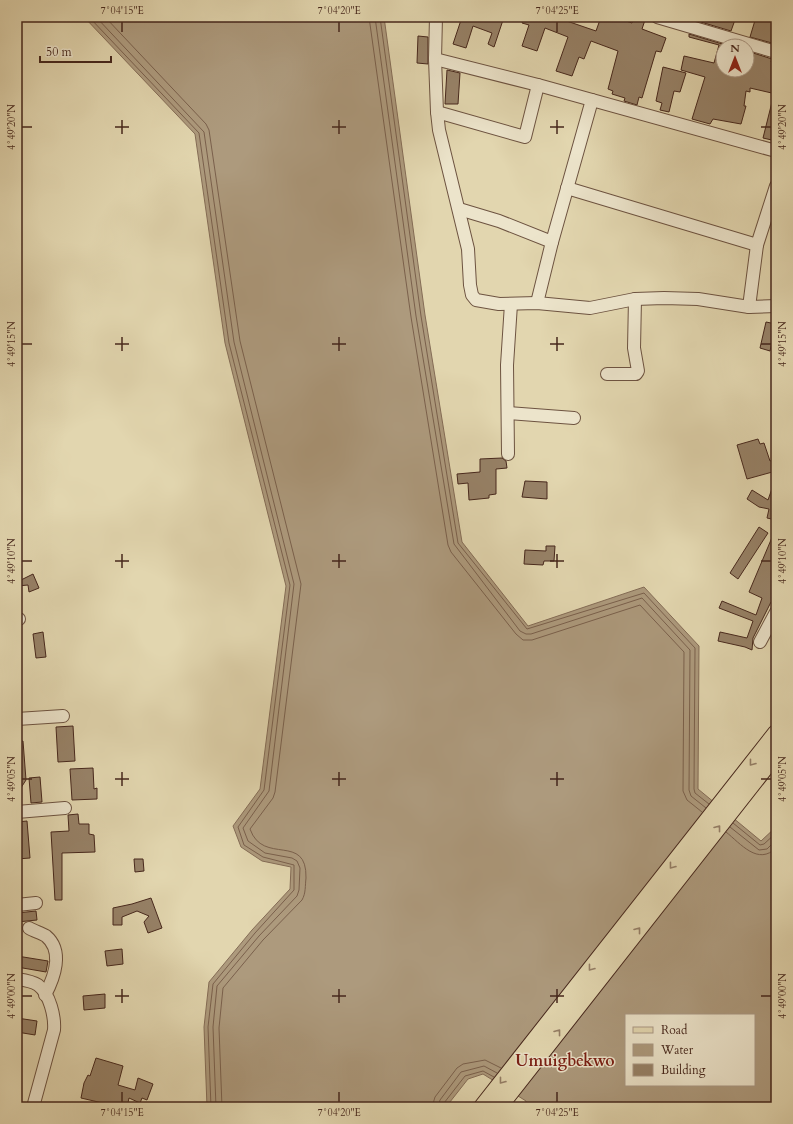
<svg xmlns="http://www.w3.org/2000/svg" width="793" height="1124" font-family="Cardo,serif">
	<rect width="100%" height="100%" fill="#e2d6af"/>
	<filter id="stains"><feTurbulence type="fractalNoise" baseFrequency=".005" numOctaves="4"/><feColorMatrix values="0 0 0 0 .2 0 0 0 0 .09 0 0 0 0 .02 0 0 0 .5 -.17"/></filter>
	<radialGradient id="worn" r=".72"><stop offset=".6" stop-color="#630" stop-opacity="0"/><stop offset="1" stop-color="#630" stop-opacity=".3"/></radialGradient>
	<path fill="#ad9a7d" stroke="#846c56" fill-rule="evenodd" d="M84,17h300l41,298 37,227 66,84 116,-39 55,59 -1,143 63,52 15,-14v280h-250v-6l-43,-27 -15,5 -22,28h-239l-3,-80 5,-45 43,-52 38,-41 1,-22 -29,-6 -21,-14 -8,-21 27,-37 26,-203 -61,-243 -30,-209zM626,1015h128v70h-128z"/>
	<g fill="none" stroke-linecap="round" stroke-linejoin="round">
		<g stroke="#7a604c" stroke-width="1">
			<polyline points="89,17 199,133 229,343 290,585 264,790 238,827 244,845 263,857 294,865 294,890 255,933 213,984 208,1027 211,1107"/>
			<polyline points="96,17 204,132 234,342 294,584 269,791 243,828 248,841 265,853 292,858 297,861 300,868 299,890 297,896 259,936 217,986 213,1027 216,1107"/>
			<path d="M105,17l101,107 3,6 31,211 61,243 -26,208 -2,6 -23,31c13,37 57,3 56,49 -1,8 0,15 -4,22l-39,40 -40,48 -4,40 3,79"/>
			<polyline points="369,17 411,317 448,545 451,552 516,634 523,640 532,640 640,605 684,652 683,791 687,800 702,812"/>
			<polyline points="375,17 416,316 454,544 520,631 526,634 531,634 642,598 690,650 689,790 691,796 706,808"/>
			<polyline points="380,17 421,316 458,543 527,629 644,593 695,648 694,789 695,793 709,804"/>
			<polyline points="733,823 760,845 764,844 776,833"/>
			<polyline points="730,827 759,850 767,849 776,840"/>
			<path d="M726,832c15,12 32,34 50,16"/>
			<polyline points="432,1107 435,1097 457,1068 463,1064 485,1060 501,1068"/>
			<polyline points="438,1107 440,1100 461,1072 484,1066 497,1073"/>
			<polyline points="443,1107 444,1103 465,1076 483,1071 494,1077"/>
		</g>
	</g>
	<g fill="#978268" stroke="#46271c">
		<polygon points="462,17 479,21 480,17 504,17 494,47 488,44 492,33 473,26 466,48 453,44"/>
		<polygon points="524,17 555,17 596,31 601,17 614,17 632,23 634,17 646,17 642,29 666,38 661,52 656,51 642,98 639,97 637,105 624,101 625,98 612,94 613,91 608,89 618,51 591,41 584,59 579,57 572,76 556,71 568,37 545,28 537,51 522,46 529,25 522,23"/>
		<polygon points="695,17 736,17 731,31 694,20"/>
		<polygon points="756,17 776,17 776,41 773,40 772,43 750,37"/>
		<polygon points="689,34 729,46 723,46 723,70 747,70 747,51 772,59 771,62 775,64 774,68 776,68 776,94 750,88 750,92 746,91 744,106 746,106 741,124 713,119 710,124 692,119 705,77 681,70 684,56 714,63 719,45 689,37"/>
		<polygon points="418,36 428,37 428,64 417,63"/>
		<polygon points="663,67 686,73 680,92 674,91 669,112 660,110 662,103 656,101"/>
		<polygon points="447,70 460,73 458,104 445,104"/>
		<polygon points="773,98 776,99 776,141 763,138"/>
		<polygon points="766,322 776,324 770,351 760,348"/>
		<polygon points="758,439 760,444 764,443 770,461 776,459 776,471 747,479 737,445"/>
		<polygon points="502,458 506,461 507,468 496,469 496,494 489,495 489,498 469,500 468,483 458,484 457,474 480,472 480,459"/>
		<polygon points="775,480 776,480 776,520 767,518 769,509 759,507 747,499 752,490 768,500"/>
		<polygon points="525,481 547,482 547,499 522,497"/>
		<polygon points="759,527 768,533 738,579 730,573"/>
		<polygon points="776,528 776,598 774,603 771,602 753,638 752,650 745,647 718,641 720,632 747,638 753,621 719,608 722,601 756,615 762,598 749,592"/>
		<polygon points="546,546 555,546 554,561 544,561 543,565 524,564 525,550 546,551"/>
		<polygon points="33,574 39,588 29,592 28,585 17,586 17,582"/>
		<polygon points="43,632 46,657 36,658 33,634"/>
		<polygon points="73,726 75,761 58,762 56,727"/>
		<polygon points="17,741 23,741 26,780 17,794"/>
		<polygon points="93,768 94,789 97,788 97,799 72,800 70,769"/>
		<polygon points="40,777 42,802 31,803 29,778"/>
		<polygon points="78,814 79,824 89,824 89,834 94,835 95,852 62,853 62,900 55,900 51,832 69,831 68,815"/>
		<polygon points="27,821 30,858 17,859 17,822"/>
		<polygon points="134,859 143,859 144,871 135,872"/>
		<polygon points="151,898 162,928 148,933 144,922 149,916 137,911 122,917 122,925 113,925 113,908 132,904"/>
		<polygon points="36,911 37,920 17,922 17,913"/>
		<polygon points="122,949 123,964 107,966 105,951"/>
		<polygon points="17,956 48,961 46,972 17,967"/>
		<polygon points="105,994 105,1008 84,1010 83,996"/>
		<polygon points="17,1018 37,1021 35,1035 17,1032"/>
		<polygon points="96,1058 123,1066 118,1085 135,1090 138,1078 153,1084 147,1100 142,1098 140,1103 129,1098 127,1107 120,1107 81,1098 84,1083 88,1075 90,1076"/>
	</g>
	<g fill="none" stroke-linecap="round" stroke-linejoin="round">
		<g stroke="#6d5341" stroke-width="14">
			<g id="minor">
				<polyline points="436,17 435,59 437,112 439,130 468,249 470,285 472,295 476,300 499,304 537,303 590,308 635,299 664,298 698,299 749,307 776,306"/>
				<polyline points="657,17 776,52"/>
				<polyline points="435,59 538,85 776,151"/>
				<polyline points="437,112 525,137 538,85"/>
				<polyline points="567,188 757,245"/>
				<polyline points="459,209 499,221 552,242"/>
				<polyline points="537,303 552,242 592,100"/>
				<polyline points="749,307 757,245 776,186"/>
				<polyline points="607,374 636,374 638,371 634,348 635,299"/>
				<polyline points="508,413 574,418"/>
				<polyline points="508,454 507,365 511,304"/>
				<polyline points="17,619 19,619"/>
				<polyline points="760,642 776,612"/>
				<polyline points="17,719 63,716"/>
				<polyline points="17,812 65,808"/>
				<polyline points="17,905 36,903"/>
				<path d="M29,928c5,3 12,5 17,8 18,15 8,42 -1,59"/>
				<path d="M17,979c7,1 15,2 21,6 12,9 17,32 16,45l-21,77"/>
			</g>
		</g>
		<g stroke="#46271c" stroke-width="18">
			<g id="major">
				<polyline points="482,1107 776,733"/>
				<polyline points="499,1107 776,754"/>
			</g>
		</g>
		<use href="#minor" stroke="#ece4cb" stroke-width="12"/>
		<use href="#major" stroke="#e2d6af" stroke-width="16"/>
	</g>
	<defs><path id="oneway-chevron" d="M-2-3.5L2.5 0L-2 3.5" fill="none" stroke-width="1.6" stroke-linecap="round" stroke-linejoin="round"/></defs>
	<g stroke="#947e66">
		<use href="#oneway-chevron" transform="translate(752 763) rotate(128)"/>
		<use href="#oneway-chevron" transform="translate(718 828) rotate(-52)"/>
		<use href="#oneway-chevron" transform="translate(672 866) rotate(128)"/>
		<use href="#oneway-chevron" transform="translate(638 930) rotate(-52)"/>
		<use href="#oneway-chevron" transform="translate(591 968) rotate(128)"/>
		<use href="#oneway-chevron" transform="translate(558 1032) rotate(-52)"/>
		<use href="#oneway-chevron" transform="translate(502 1081) rotate(128)"/>
	</g>
	<path fill="none" stroke="#46271c" stroke-width="1.5" d="M122,22v10M339,22v10M557,22v10M122,120v14M339,120v14M557,120v14M22,127h10M115,127h14M332,127h14M550,127h14M761,127h10M122,337v14M339,337v14M557,337v14M22,344h10M115,344h14M332,344h14M550,344h14M761,344h10M122,554v14M339,554v14M557,554v14M22,561h10M115,561h14M332,561h14M550,561h14M761,561h10M122,772v14M339,772v14M557,772v14M22,779h10M115,779h14M332,779h14M550,779h14M761,779h10M122,989v14M339,989v14M557,989v14M22,996h10M115,996h14M332,996h14M550,996h14M761,996h10M122,1092v10M339,1092v10M557,1092v10"/>
	<g text-anchor="middle" stroke-width="3" stroke-linejoin="round" paint-order="stroke">
		<g font-size="16" font-weight="bold" fill="#7a1f14" stroke="#ece4cb">
			<text x="565" y="1066">Umuigbekwo</text>
		</g>
	</g>
	<rect width="793" height="1124" fill="none" stroke="#e2d6af" stroke-width="44"/>
	<rect x="625" y="1014" width="130" height="72" fill="#ece4cb" stroke="#aa9885"/>
	<rect x="633" y="1027" width="20" height="6" fill="#e2d6af" stroke="#aa9885"/>
	<text x="661" y="1034" font-size="12" fill="#46271c">Road</text>
	<rect x="633" y="1044" width="20" height="12" fill="#ad9a7d" stroke="#aa9885"/>
	<text x="661" y="1054" font-size="12" fill="#46271c">Water</text>
	<rect x="633" y="1064" width="20" height="12" fill="#978268" stroke="#aa9885"/>
	<text x="661" y="1074" font-size="12" fill="#46271c">Building</text>
	<g transform="translate(735 58)"><circle r="19" fill="#ece4cb" stroke="#aa9885"/>
	<path d="M0-3L7 15L0 10L-7 15Z" fill="#8f2418"/>
	<text y="-6" font-size="11" font-weight="bold" text-anchor="middle" fill="#46271c">N</text>
	</g>
	<path d="M40 56v6h71v-6" fill="none" stroke="#46271c" stroke-width="2"/>
	<text x="46" y="56" font-size="12" fill="#46271c" stroke="#ece4cb" stroke-width="3" paint-order="stroke">50 m</text>
	<rect x="22" y="22" width="749" height="1080" fill="none" stroke="#46271c" stroke-width="1.5"/>
	<g font-size="10" text-anchor="middle" fill="#46271c">
		<text x="122" y="14">7°04'15"E</text>
		<text x="339" y="14">7°04'20"E</text>
		<text x="557" y="14">7°04'25"E</text>
		<text transform="translate(11 127) rotate(-90)" y="4">4°49'20"N</text>
		<text transform="translate(782 127) rotate(-90)" y="4">4°49'20"N</text>
		<text transform="translate(11 344) rotate(-90)" y="4">4°49'15"N</text>
		<text transform="translate(782 344) rotate(-90)" y="4">4°49'15"N</text>
		<text transform="translate(11 561) rotate(-90)" y="4">4°49'10"N</text>
		<text transform="translate(782 561) rotate(-90)" y="4">4°49'10"N</text>
		<text transform="translate(11 779) rotate(-90)" y="4">4°49'05"N</text>
		<text transform="translate(782 779) rotate(-90)" y="4">4°49'05"N</text>
		<text transform="translate(11 996) rotate(-90)" y="4">4°49'00"N</text>
		<text transform="translate(782 996) rotate(-90)" y="4">4°49'00"N</text>
		<text x="122" y="1116">7°04'15"E</text>
		<text x="339" y="1116">7°04'20"E</text>
		<text x="557" y="1116">7°04'25"E</text>
	</g>
	<rect width="100%" height="100%" filter="url(#stains)"/>
	<rect width="100%" height="100%" fill="url(#worn)"/>
</svg>
